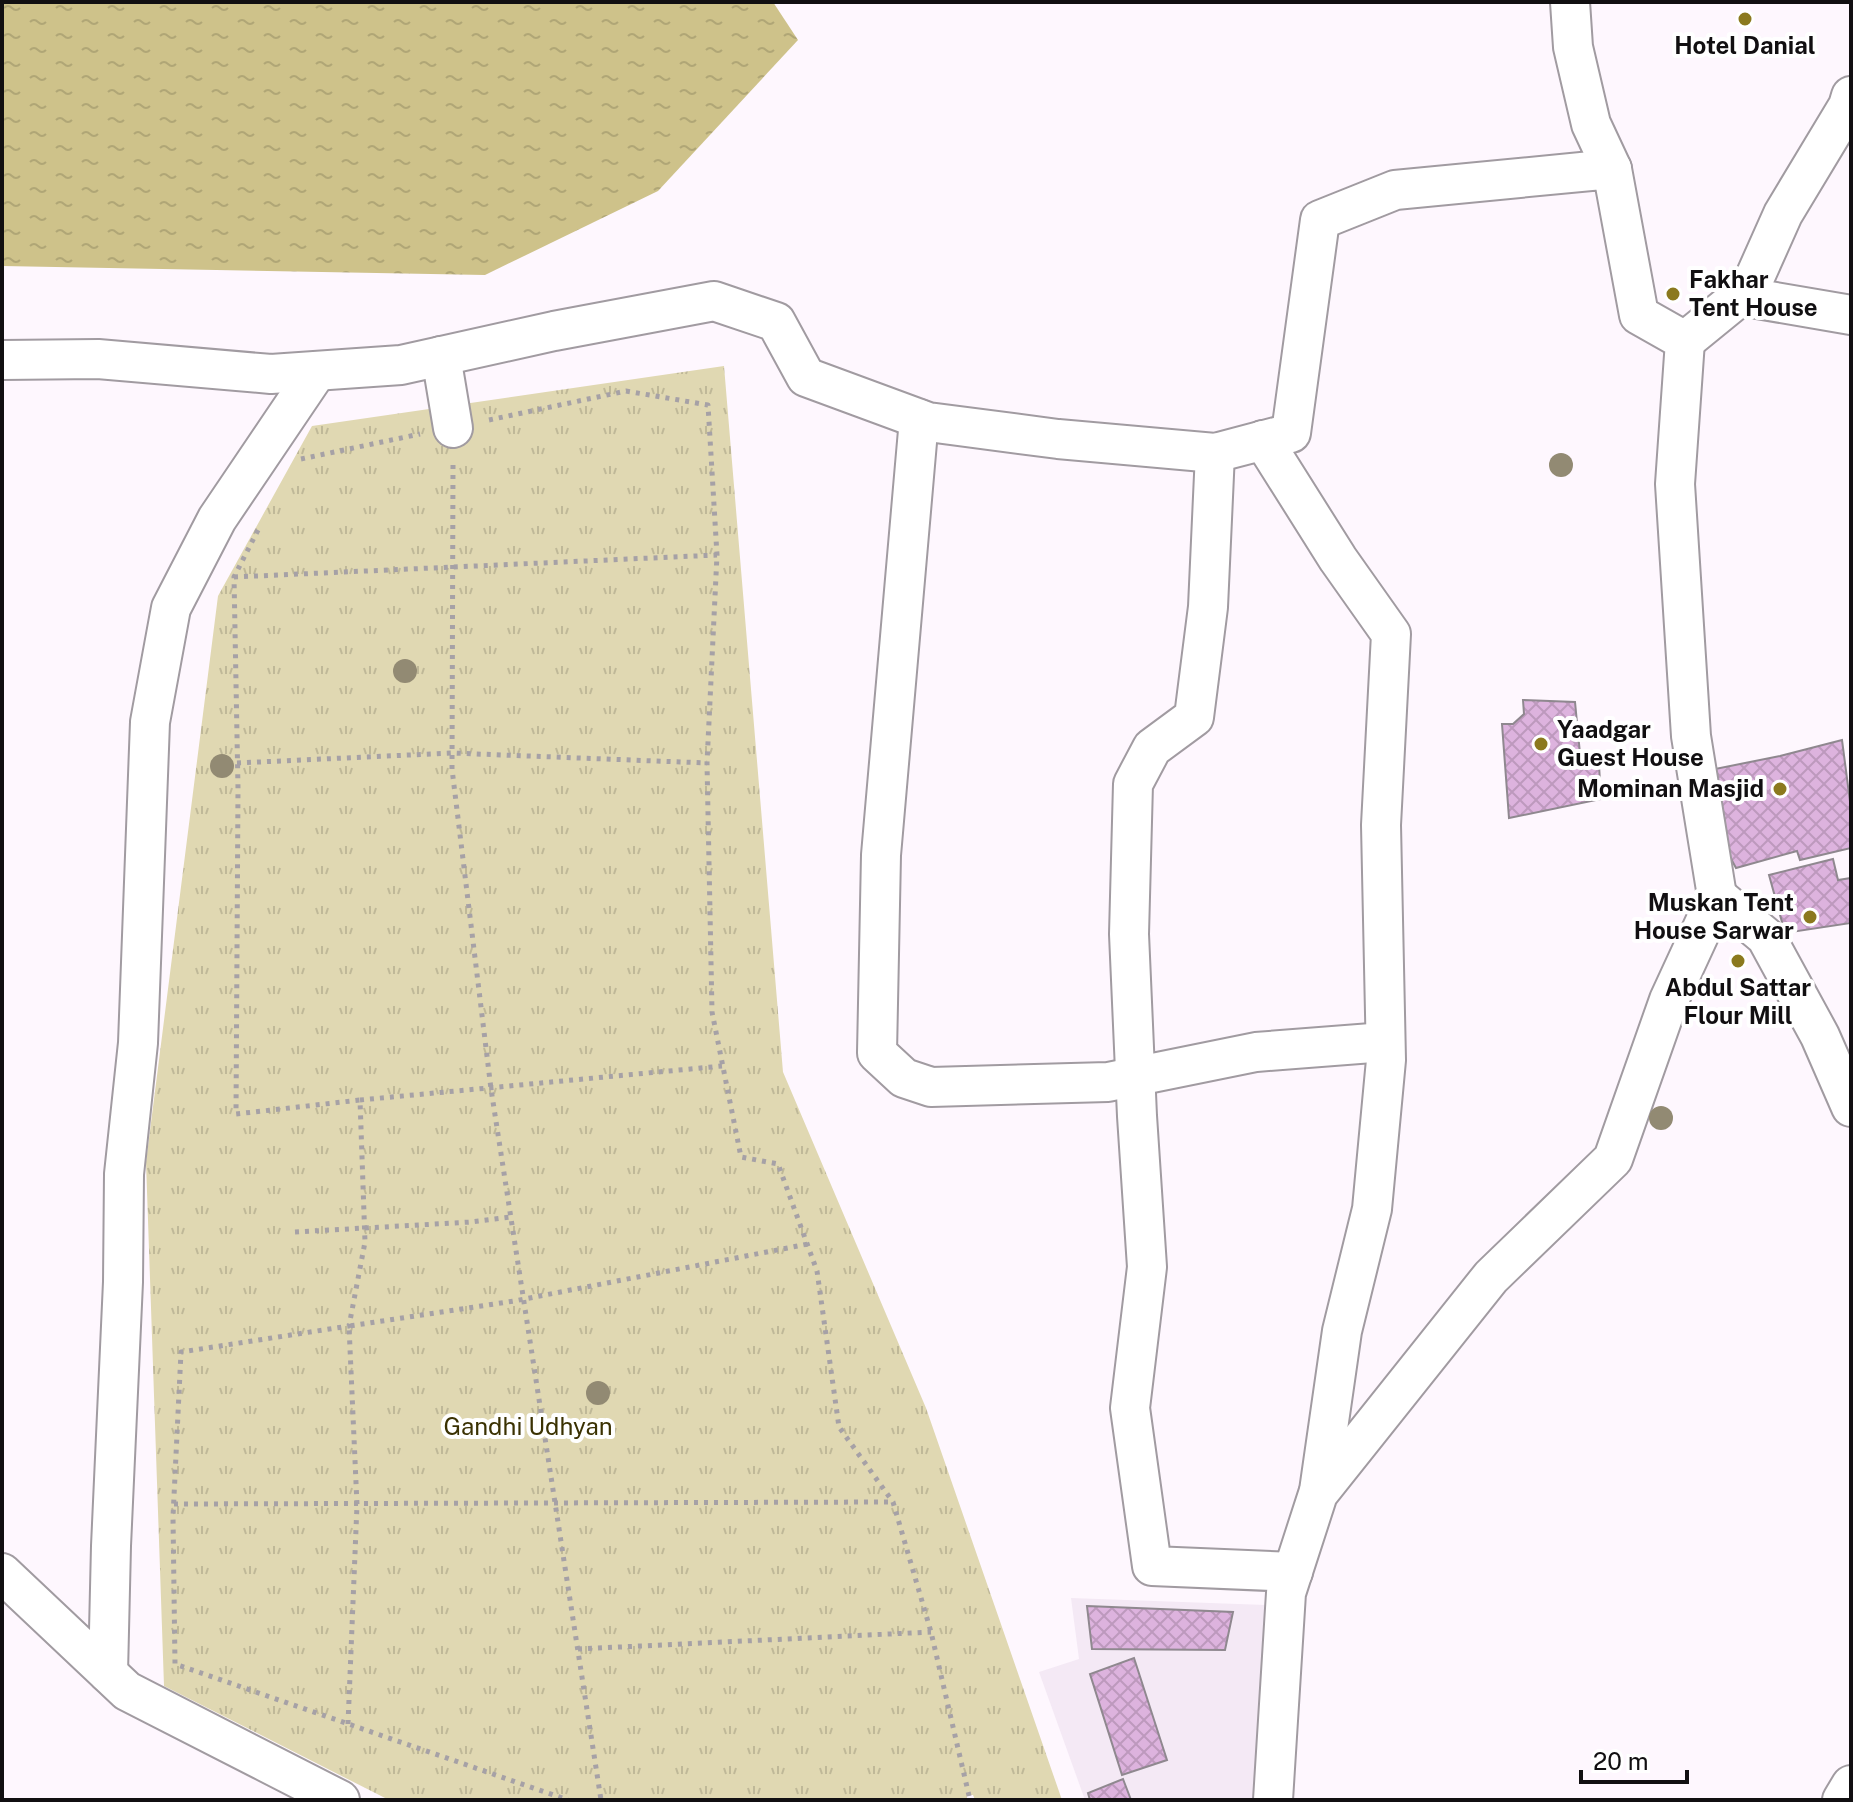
<svg xmlns="http://www.w3.org/2000/svg" width="1853" height="1802" font-family="'Public Sans',sans-serif">
	<defs>
		<pattern id="grass-tufts" width="24" height="20" patternUnits="userSpaceOnUse" patternTransform="scale(2)"><rect width="24" height="20" fill="#e0d8b2"/><path d="M3 7l-1-3M5 7V3M7 7l1-3M15 17l-1-3M17 17v-4M19 17l1-3" fill="none" stroke="#bfb898"/></pattern>
		<pattern id="water-ripples" width="26" height="14" patternUnits="userSpaceOnUse" patternTransform="scale(2)"><rect width="26" height="14" fill="#cec28a"/><path d="M2 4q2-2 4 0t4 0M15 11q2-2 4 0t4 0" fill="none" stroke="#b0a676"/></pattern>
		<pattern id="building-cross-hatch" width="8" height="8" patternUnits="userSpaceOnUse" patternTransform="scale(2)"><rect width="8" height="8" fill="#ddb3de"/><path d="M0 0l8 8M0 8l8-8" fill="none" stroke="#bd99bd"/></pattern>
	</defs>
	<rect width="100%" height="100%" fill="#fef7fe"/>
	<polygon fill="#f4e9f5" points="1071,1598 1266,1605 1256,1800 1085,1800 1039,1672 1079,1659"/>
	<polygon fill="url(#grass-tufts)" points="724,366 783,1072 926,1408 1062,1800 975,1800 973,1795 967,1795 967,1800 389,1800 164,1686 146,1162 218,596 312,426"/>
	<polygon fill="url(#water-ripples)" points="2,2 773,2 798,40 658,191 485,275 2,266"/>
	<g fill="url(#building-cross-hatch)" stroke="#8f888f" stroke-width="2">
		<polygon points="1523,700 1575,702 1581,764 1599,765 1601,799 1509,818 1502,724 1513,724 1524,714"/>
		<polygon points="1842,740 1851,809 1851,848 1800,860 1797,851 1736,868 1715,829 1710,770 1780,756"/>
		<polygon points="1833,859 1838,880 1851,878 1851,923 1785,933 1769,875"/>
		<polygon points="1087,1606 1233,1612 1225,1650 1092,1649"/>
		<polygon points="1134,1658 1167,1760 1122,1775 1090,1674"/>
		<polygon points="1123,1779 1131,1800 1090,1800 1088,1793"/>
	</g>
	<g fill="none" stroke-linecap="round" stroke-linejoin="round">
		<g stroke="#a19ba1" stroke-width="42">
			<g id="minor">
				<polyline points="1570,2 1573,47 1591,124 1612,169"/>
				<polyline points="1740,296 1851,315"/>
				<polyline points="1685,341 1750,288 1783,214 1848,106 1851,96"/>
				<polyline points="441,356 453,428"/>
				<polyline points="2,360 98,359 271,374 401,365 554,331 714,301 776,322 806,377 928,422 1058,439 1215,453 1291,433 1320,220 1395,190 1612,169 1639,315 1685,341 1675,484 1691,736 1717,896 1669,1000 1613,1159 1491,1277 1318,1494 1286,1593 1273,1800"/>
				<polyline points="919,419 881,855 877,1053 904,1078 931,1087 1108,1082 1256,1052 1385,1042"/>
				<polyline points="1263,440 1338,559 1391,634 1381,825 1386,1060 1372,1209 1342,1331 1319,1491"/>
				<polyline points="1215,453 1208,607 1194,717 1152,748 1133,784 1129,934 1137,1116 1147,1267 1130,1408 1152,1566 1293,1572"/>
				<polyline points="1717,896 1766,937 1820,1036 1851,1107"/>
				<polyline points="2,1573 127,1691 340,1800"/>
				<polyline points="108,1673 111,1546 123,1282 124,1174 138,1043 150,722 171,608 217,519 317,371"/>
				<polyline points="1842,1800 1851,1785"/>
			</g>
		</g>
		<g stroke="#a6a1a6" stroke-width="5" stroke-dasharray="4 6" stroke-linecap="butt">
			<polyline points="489,420 626,391 708,405 717,555 707,763 712,1012 741,1157 778,1164 817,1271 839,1427 893,1502 931,1632 970,1800"/>
			<polyline points="301,459 420,434"/>
			<polyline points="453,465 452,769 491,1089 601,1800"/>
			<polyline points="258,530 234,577 238,788 236,1114 360,1100 365,1242 349,1326 181,1352 173,1517 175,1664 568,1800"/>
			<polyline points="234,577 717,555"/>
			<polyline points="237,763 452,753 707,763"/>
			<polyline points="360,1100 722,1066"/>
			<polyline points="295,1232 471,1222 511,1217"/>
			<polyline points="174,1504 892,1502"/>
			<polyline points="578,1649 931,1632"/>
			<polyline points="348,1724 357,1505 349,1326 514,1301 808,1244"/>
		</g>
		<use href="#minor" stroke="#fff" stroke-width="38"/>
	</g>
	<g fill="#928a73">
		<circle cx="1561" cy="465" r="12"/>
		<circle cx="405" cy="671" r="12"/>
		<circle cx="222" cy="766" r="12"/>
		<circle cx="1661" cy="1118" r="12"/>
		<circle cx="598" cy="1393" r="12"/>
	</g>
	<g fill="#8b791e" stroke="#fff" stroke-width="3">
		<circle cx="1745" cy="19" r="8"/>
		<circle cx="1673" cy="294" r="8"/>
		<circle cx="1541" cy="744" r="8"/>
		<circle cx="1780" cy="789" r="8"/>
		<circle cx="1810" cy="917" r="8"/>
		<circle cx="1738" cy="961" r="8"/>
	</g>
	<g text-anchor="middle" stroke-width="8" stroke-linejoin="round" paint-order="stroke">
		<g font-size="24" font-weight="bold" fill="#110f11" stroke="#fff">
			<text x="1745" y="54">Hotel Danial</text>
			<text x="1689" y="288" text-anchor="start">Fakhar<tspan x="1689" dy="28">Tent House</tspan></text>
			<text x="1557" y="738" text-anchor="start">Yaadgar<tspan x="1557" dy="28">Guest House</tspan></text>
			<text x="1764" y="797" text-anchor="end">Mominan Masjid</text>
			<text x="1794" y="911" text-anchor="end">Muskan Tent<tspan x="1794" dy="28">House Sarwar</tspan></text>
			<text x="1738" y="996">Abdul Sattar<tspan x="1738" dy="28">Flour Mill</tspan></text>
		</g>
		<g font-size="24" fill="#3a3102" stroke="#fff">
			<text x="528" y="1435">Gandhi Udhyan</text>
		</g>
	</g>
	<rect width="1853" height="1802" fill="none" stroke="#110f11" stroke-width="8"/>
	<path d="M1581 1770v12h106v-12" fill="none" stroke="#110f11" stroke-width="4"/>
	<text x="1593" y="1770" font-size="24" fill="#110f11" stroke="#ffffff" stroke-width="6" paint-order="stroke">20 m</text>
</svg>
